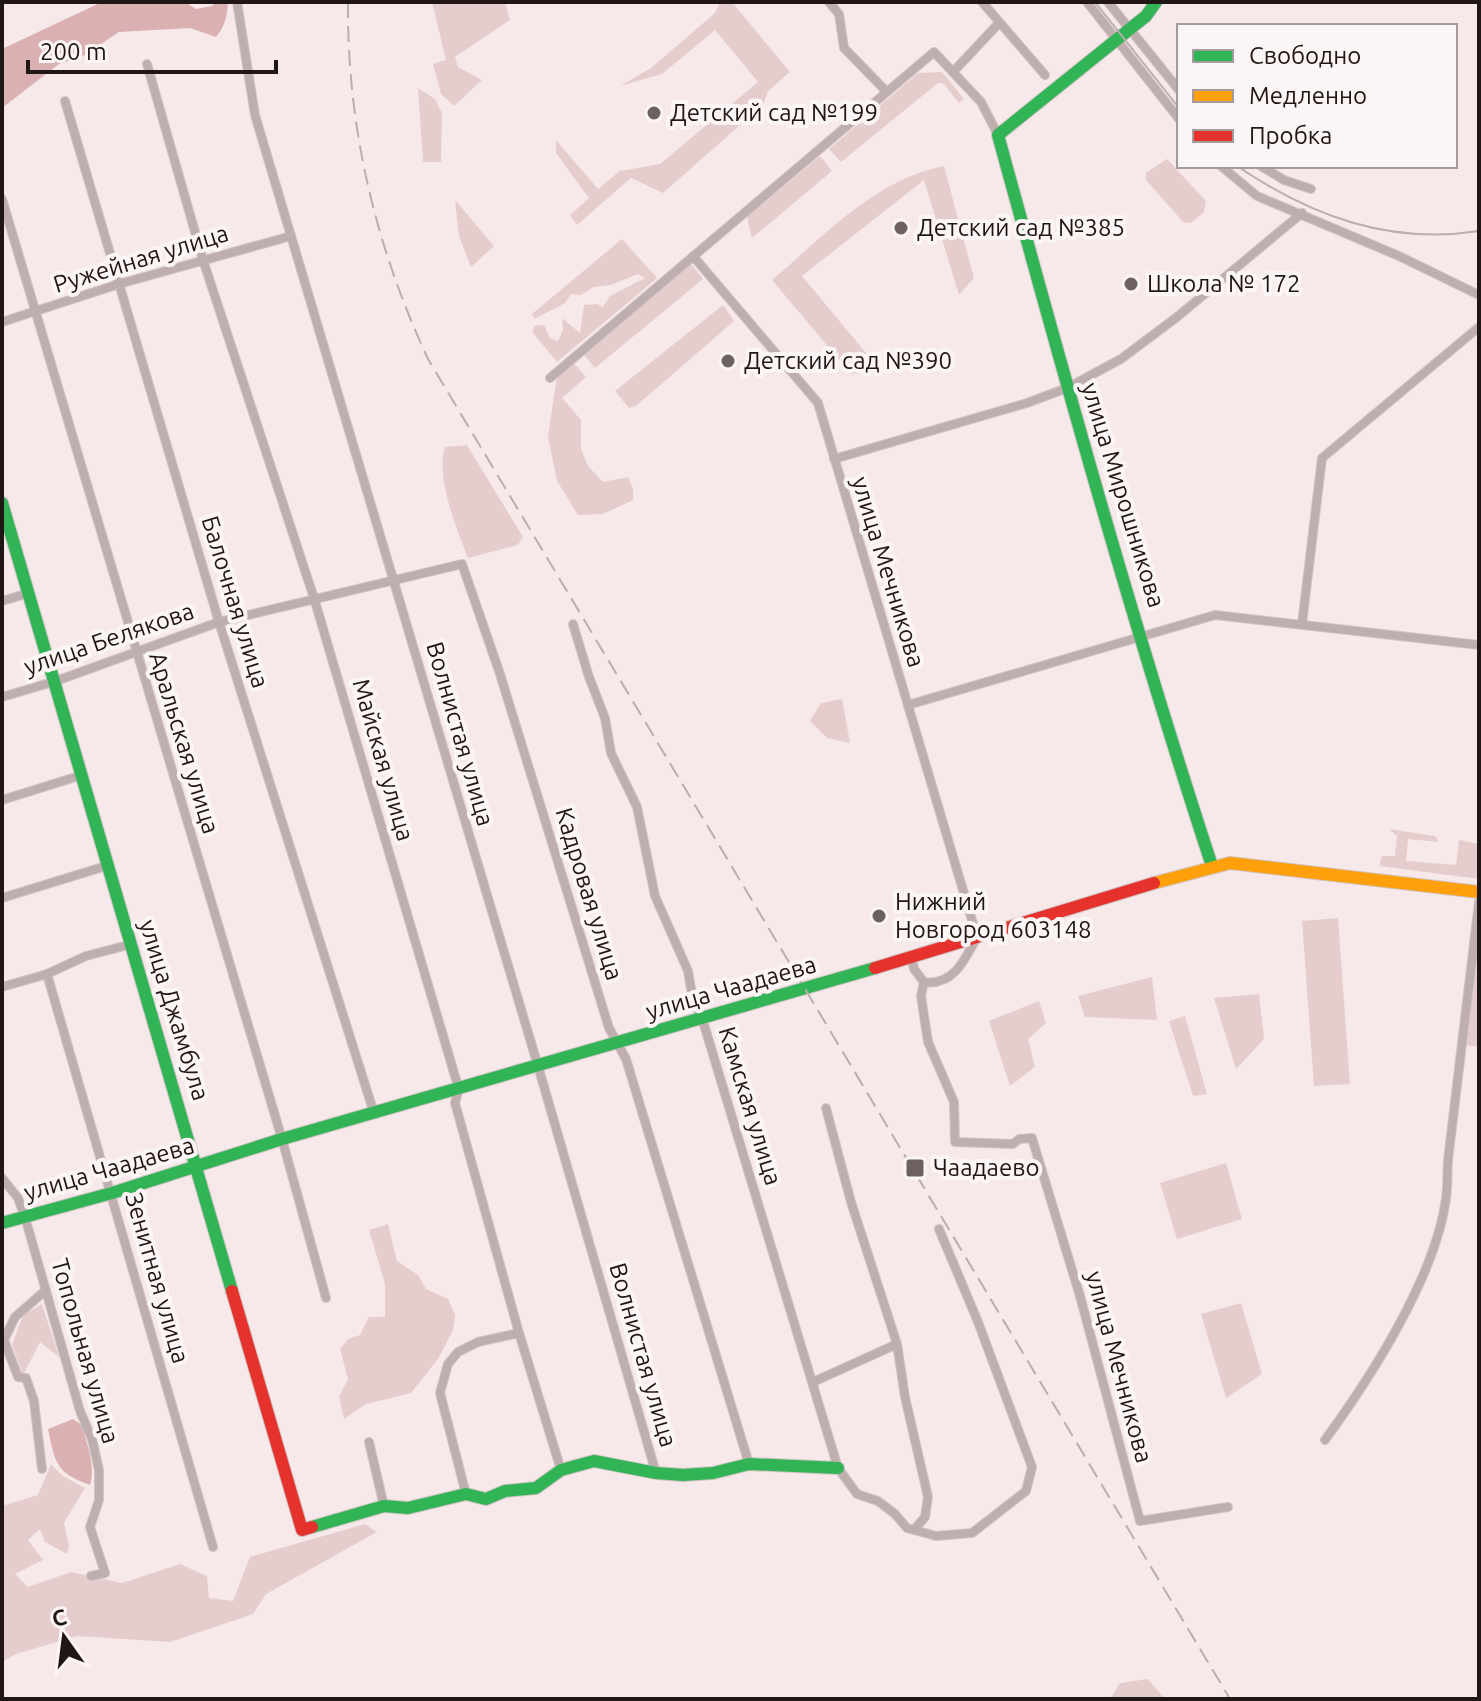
<svg xmlns="http://www.w3.org/2000/svg" width="1481" height="1701" font-family="Ubuntu,sans-serif">
	<rect width="100%" height="100%" fill="#f7e9e9"/>
	<g fill="#e6cdcd">
		<polygon points="432,2 505,2 510,20 455,57 458,67 482,80 454,106 441,94 433,64 446,60"/>
		<polygon points="720,2 732,2 790,72 768,91 763,105 663,193 631,178 577,225 570,215 589,198 556,153 556,140 598,189 620,171 660,164 758,82 715,30 662,74 620,86 651,68 715,13"/>
		<polygon points="942,72 964,99 959,103 943,83 938,83 841,162 829,149 918,73"/>
		<polygon points="418,88 435,99 442,113 441,162 423,162"/>
		<polygon points="820,156 832,171 752,238 747,217"/>
		<polygon points="1167,159 1206,201 1204,212 1191,223 1183,222 1146,180 1146,173"/>
		<path d="M944,166l30,112 -15,17 -35,-115 -122,96 79,95 -30,3 -79,-94c52,-44 102,-100 172,-114z"/>
		<polygon points="455,200 494,246 471,267 459,236"/>
		<polygon points="622,239 657,278 557,362 533,333 534,326 544,325 550,338 558,341 563,330 562,318 580,333 584,305 597,304 603,307 610,296 645,278 638,274 611,285 593,287 581,295 571,294 565,303 534,319 532,314"/>
		<polygon points="691,264 703,279 595,368 584,355"/>
		<polygon points="723,305 734,321 636,406 629,408 615,391"/>
		<polygon points="574,363 586,377 562,398 581,420 581,449 588,466 603,482 628,477 633,489 633,500 603,514 578,515 557,481 548,437 557,376"/>
		<path d="M467,445l56,92 -5,8 -50,13c-11,-29 -33,-81 -23,-111z"/>
		<polygon points="842,699 850,743 827,738 810,721 821,703"/>
		<polygon points="1389,829 1435,836 1439,842 1408,839 1406,861 1456,865 1459,840 1479,844 1479,879 1379,866 1382,856 1395,856 1397,836"/>
		<polygon points="1338,918 1350,1084 1314,1086 1302,921"/>
		<polygon points="1479,926 1479,1047 1466,1045"/>
		<polygon points="1152,977 1157,1020 1085,1017 1078,996"/>
		<polygon points="1259,994 1264,1039 1236,1069 1214,998"/>
		<polygon points="1039,1001 1046,1023 1028,1039 1035,1067 1010,1086 989,1021"/>
		<polygon points="1185,1016 1207,1094 1193,1096 1169,1021"/>
		<polygon points="1226,1163 1242,1219 1177,1239 1160,1183"/>
		<polygon points="388,1224 397,1261 418,1275 426,1289 448,1299 455,1315 453,1330 438,1359 411,1393 366,1404 344,1419 339,1397 348,1379 340,1349 348,1339 360,1335 369,1317 385,1317 385,1284 369,1230"/>
		<polygon points="1241,1303 1262,1374 1226,1398 1201,1314"/>
		<polygon points="42,1304 59,1357 40,1342 23,1375 12,1345 23,1315"/>
		<polygon points="51,1464 63,1476 85,1488 64,1523 69,1546 67,1554 45,1542 40,1529 28,1540 43,1560 15,1574 28,1587 71,1572 122,1583 180,1564 207,1576 209,1598 233,1601 250,1557 365,1524 377,1532 266,1594 253,1614 170,1642 77,1636 16,1654 2,1662 2,1506 38,1495"/>
		<polygon points="1148,1679 1165,1699 1110,1699 1120,1683"/>
	</g>
	<g fill="#dab0b2">
		<path d="M102,2h83l11,7 16,-3 3,-4h13c-1,15 -3,24 -12,35l-26,-9 -71,4 -36,24 -24,8 -57,44v-59z"/>
		<path d="M73,1419l9,6c5,20 14,41 8,60 -34,-12 -35,-22 -42,-56z"/>
	</g>
	<g fill="none" stroke-linecap="round" stroke-linejoin="round">
		<g stroke="#d0c4c4" stroke-width="10">
			<g id="street">
				<polyline points="237,2 255,115 538,1066 656,1473"/>
				<polyline points="829,2 839,14 844,48 886,91"/>
				<polyline points="982,2 1045,75"/>
				<polyline points="1087,2 1179,119"/>
				<polyline points="1108,2 1179,90"/>
				<polyline points="147,64 203,260 314,598 457,1083 459,1088 455,1103 519,1333 561,1470"/>
				<polyline points="953,72 999,23"/>
				<polyline points="65,101 219,622 374,1113"/>
				<polyline points="1221,166 1257,196 1399,256 1479,295"/>
				<polyline points="1261,166 1284,180 1311,189"/>
				<polyline points="2,199 282,1139 326,1298"/>
				<path d="M693,256l125,147 159,534c-12,22 -23,49 -53,45l-10,-13 -3,-13"/>
				<polyline points="2,322 119,284 291,236"/>
				<polyline points="550,378 934,52 981,102 998,135"/>
				<polyline points="834,459 1027,403 1067,388 1121,359 1177,317 1302,213"/>
				<polyline points="2,601 29,593"/>
				<polyline points="573,624 589,677 605,718 611,753 637,807 655,896 688,971 693,1000 702,1018 838,1468 857,1494 878,1501 895,1514 907,1528 936,1536 972,1533 1026,1491 1032,1467 978,1322 939,1229"/>
				<polyline points="1302,624 1322,458 1479,327"/>
				<polyline points="2,697 56,681 219,622 462,564 500,674 609,1028 626,1059 749,1464"/>
				<polyline points="908,705 1215,615 1479,645"/>
				<polyline points="2,800 82,775"/>
				<polyline points="2,898 106,866"/>
				<polyline points="47,974 213,1547"/>
				<polyline points="924,982 921,996 928,1042 954,1102 955,1142 1013,1144 1019,1139 1032,1138 1080,1296 1140,1521 1228,1507"/>
				<polyline points="2,987 47,974 86,956 132,944"/>
				<polyline points="826,1108 851,1202 897,1344 905,1397 928,1497 925,1517 914,1530"/>
				<polyline points="2,1178 18,1198 25,1217 80,1411 92,1439 99,1470 99,1500 90,1527 105,1573 91,1576"/>
				<polyline points="813,1382 897,1344"/>
				<path d="M1325,1440c46,-63 111,-164 121,-242 2,-13 1,-25 2,-38l31,-258"/>
				<polyline points="369,1442 384,1506"/>
				<polyline points="42,1469 34,1401 26,1378 18,1377 4,1340 15,1317 46,1290"/>
				<polyline points="466,1494 440,1393 448,1364 458,1352 478,1342 519,1333"/>
			</g>
		</g>
		<g stroke="#d0c4c4" stroke-width="14">
			<g id="fast">
				<path d="M1156,2l-10,14 -148,119c67,245 135,490 214,731"/>
				<polyline points="2,503 232,1291"/>
				<polyline points="2,1223 112,1193 282,1139 875,968"/>
				<polyline points="312,1527 384,1506 408,1508 466,1494 486,1499 505,1491 536,1488 561,1470 594,1461 656,1473 683,1475 713,1473 749,1464 838,1468"/>
			</g>
		</g>
		<g stroke="#d0c4c4" stroke-width="14">
			<polyline id="slow" points="1154,883 1230,863 1479,892"/>
		</g>
		<g stroke="#d0c4c4" stroke-width="14">
			<g id="jam">
				<polyline points="875,968 1154,883"/>
				<polyline points="232,1291 302,1530 312,1527"/>
			</g>
		</g>
		<use href="#street" stroke="#beaeae" stroke-width="8"/>
		<use href="#fast" stroke="#30b455" stroke-width="12"/>
		<use href="#slow" stroke="#ff9f0a" stroke-width="12"/>
		<use href="#jam" stroke="#e5322d" stroke-width="12"/>
		<g stroke="#b9adad" stroke-width="2">
			<polyline points="1095,2 1179,108"/>
			<path d="M1237,166c74,50 152,79 242,65"/>
		</g>
		<path stroke="#b9adad" stroke-width="2" stroke-dasharray="16 8" stroke-linecap="butt" d="M348,2c-1,125 27,243 80,357l802,1340"/>
	</g>
	<g fill="#6c6060" stroke="#fcf5f5" stroke-width="3">
		<circle cx="654" cy="113" r="8"/>
		<circle cx="901" cy="228" r="8"/>
		<circle cx="1131" cy="284" r="8"/>
		<circle cx="728" cy="361" r="8"/>
		<circle cx="879" cy="916" r="8"/>
		<rect x="905" y="1158" width="20" height="20" rx="4"/>
	</g>
	<g text-anchor="middle" stroke-width="8" stroke-linejoin="round" paint-order="stroke">
		<g font-size="24" fill="#211616" stroke="#fcf5f5" text-anchor="start">
			<text x="670" y="121">Детский сад №199</text>
			<text x="917" y="236">Детский сад №385</text>
			<text x="1147" y="292">Школа № 172</text>
			<text x="744" y="369">Детский сад №390</text>
			<text x="895" y="910">Нижний<tspan x="895" dy="28">Новгород 603148</tspan></text>
			<text x="933" y="1176">Чаадаево</text>
		</g>
		<g font-size="24" fill="#211616" stroke="#fcf5f5">
			<text transform="translate(141 259) rotate(-17)" y="8">Ружейная улица</text>
			<text transform="translate(1123 495) rotate(73)" y="8">улица Мирошникова</text>
			<text transform="translate(888 572) rotate(73)" y="8">улица Мечникова</text>
			<text transform="translate(235 602) rotate(73)" y="8">Балочная улица</text>
			<text transform="translate(109 639) rotate(-19)" y="8">улица Белякова</text>
			<text transform="translate(460 734) rotate(74)" y="8">Волнистая улица</text>
			<text transform="translate(184 743) rotate(73)" y="8">Аральская улица</text>
			<text transform="translate(383 760) rotate(74)" y="8">Майская улица</text>
			<text transform="translate(589 894) rotate(73)" y="8">Кадровая улица</text>
			<text transform="translate(731 988) rotate(-16)" y="8">улица Чаадаева</text>
			<text transform="translate(174 1010) rotate(73)" y="8">улица Джамбула</text>
			<text transform="translate(750 1106) rotate(73)" y="8">Камская улица</text>
			<text transform="translate(109 1169) rotate(-16)" y="8">улица Чаадаева</text>
			<text transform="translate(157 1278) rotate(74)" y="8">Зенитная улица</text>
			<text transform="translate(85 1351) rotate(74)" y="8">Топольная улица</text>
			<text transform="translate(643 1355) rotate(74)" y="8">Волнистая улица</text>
			<text transform="translate(1119 1367) rotate(75)" y="8">улица Мечникова</text>
		</g>
	</g>
	<rect width="1481" height="1701" fill="none" stroke="#211616" stroke-width="8"/>
	<rect x="1177" y="24" width="280" height="144" fill="#fcf5f5" stroke="#a49c9c" stroke-width="2"/>
	<rect x="1193" y="50" width="40" height="12" fill="#30b455" stroke="#a49c9c" stroke-width="2"/>
	<text x="1249" y="64" font-size="24" fill="#211616">Свободно</text>
	<rect x="1193" y="90" width="40" height="12" fill="#ff9f0a" stroke="#a49c9c" stroke-width="2"/>
	<text x="1249" y="104" font-size="24" fill="#211616">Медленно</text>
	<rect x="1193" y="130" width="40" height="12" fill="#e5322d" stroke="#a49c9c" stroke-width="2"/>
	<text x="1249" y="144" font-size="24" fill="#211616">Пробка</text>
	<g transform="translate(64 1637) rotate(346)" stroke="#fcf5f5" stroke-width="6" paint-order="stroke">
	<path d="M0-6L14 30L0 20L-14 30Z" fill="#211616"/>
	<text y="-12" font-size="22" font-weight="bold" text-anchor="middle" fill="#211616">С</text>
	</g>
	<path d="M28 60v12h248v-12" fill="none" stroke="#211616" stroke-width="4"/>
	<text x="40" y="60" font-size="24" fill="#211616" stroke="#fcf5f5" stroke-width="6" paint-order="stroke">200 m</text>
</svg>
